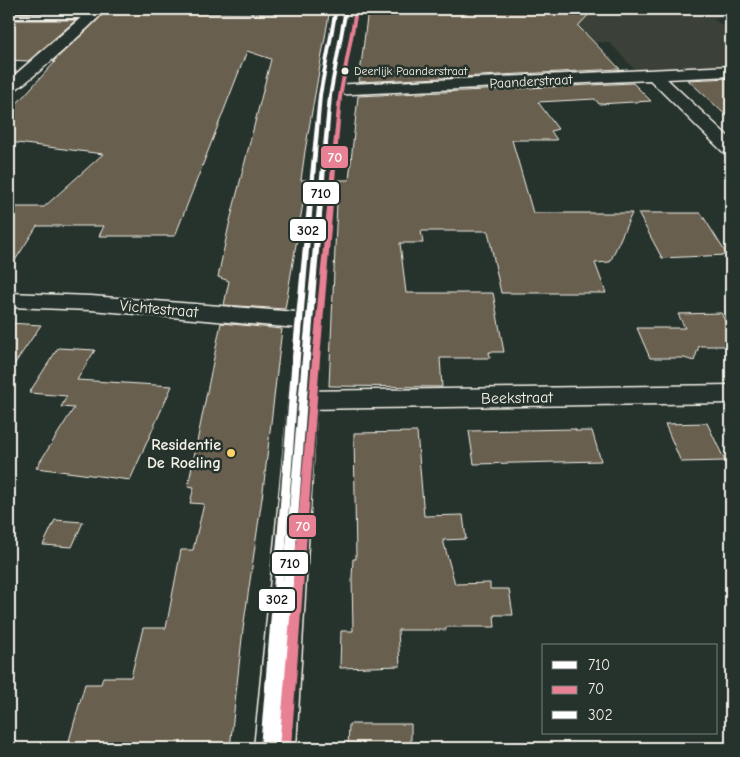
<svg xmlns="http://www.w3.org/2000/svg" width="740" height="757" font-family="'Comic Neue',sans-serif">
	<rect width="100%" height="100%" fill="#26332d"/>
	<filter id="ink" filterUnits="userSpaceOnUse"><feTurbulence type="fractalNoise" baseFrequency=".02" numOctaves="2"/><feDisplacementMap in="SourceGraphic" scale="10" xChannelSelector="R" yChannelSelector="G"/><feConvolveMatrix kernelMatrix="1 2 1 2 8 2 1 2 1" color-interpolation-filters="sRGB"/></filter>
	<g filter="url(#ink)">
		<polygon fill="#3a4038" points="355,9 731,9 731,17 713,19 731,31 731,66 636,71 609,42 449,42 461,16 357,15 355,14"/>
		<g fill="#675f50" stroke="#f4f1e8">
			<polygon points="9,9 88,9 85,12 9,12"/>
			<polygon points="108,9 198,9 194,13 274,14 274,9 330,9 305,151 301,180 307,180 285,309 224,305 229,281 218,277 229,225 271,59 247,51 175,236 99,236 104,226 37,226 9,270 9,218 16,207 44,207 103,154 9,142 9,112 55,62 53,62"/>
			<polygon points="368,9 594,9 578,26 620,69 359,82"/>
			<polygon points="9,20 76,20 28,61 9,60"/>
			<polygon points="731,78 731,120 688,80"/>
			<polygon points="633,83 651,101 599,104 595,99 538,102 558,129 551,131 557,140 512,140 533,213 632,213 610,262 595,263 606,293 501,293 488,231 421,231 423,243 400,243 406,293 493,293 504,352 489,352 490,358 440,358 442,387 329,386 338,180 349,180 358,96"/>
			<polygon points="638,213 701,213 727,255 662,258"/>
			<polygon points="721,313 725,321 731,321 731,346 699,346 694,361 684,358 650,358 637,328 685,328 678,314"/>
			<polygon points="9,323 41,325 9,372"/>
			<polygon points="221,323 282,329 263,491 243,629 230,748 67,748 85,684 101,684 103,677 131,677 143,628 166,628 181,550 193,550 204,504 190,503 194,487 188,486"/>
			<polygon points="58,348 95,350 77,380 172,386 130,480 36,468 74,408 61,407 67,396 29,393"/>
			<polygon points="707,423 725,461 681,462 665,424"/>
			<polygon points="575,429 576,431 592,431 601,461 474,464 469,431"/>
			<polygon points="417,432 424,516 463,515 466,539 443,540 455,584 490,583 490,589 509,589 513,615 494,615 495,627 446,627 446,630 398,630 400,666 340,668 341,631 353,631 352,577 353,559 356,559 354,433"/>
			<polygon points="55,520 83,522 72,547 43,545"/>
			<polygon points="349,724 411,724 411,748 348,748"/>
		</g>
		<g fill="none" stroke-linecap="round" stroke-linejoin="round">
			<g stroke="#f4f1e8" stroke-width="4">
				<polygon id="lane" points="9,14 91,14 94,16 91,18 9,18"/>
			</g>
			<g stroke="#f4f1e8" stroke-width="3">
				<g id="street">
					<path d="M91,9h15c-10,13 -85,81 -97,84v-13z"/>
					<polygon points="731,66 731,76 667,79 731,139 731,155 724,153 650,80 331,95 325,93 323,90 325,87 331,85"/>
					<polygon points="9,293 91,296 309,313 318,316 322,321 318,326 309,329 91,310 9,307"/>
					<polygon points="731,385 731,403 303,409 293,407 289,400 293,393 303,391"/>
				</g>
			</g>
			<g stroke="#f4f1e8" stroke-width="3">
				<polygon id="secondary" points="339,9 353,9 338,96 319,358 296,748 254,748 293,358 322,96"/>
			</g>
			<use href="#lane" fill="#26332d" fill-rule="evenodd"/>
			<use href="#street" fill="#26332d" fill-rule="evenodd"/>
			<use href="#secondary" fill="#26332d" fill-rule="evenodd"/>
			<g stroke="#26332d" stroke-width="3">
				<polygon id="bus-1" points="344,9 348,9 332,96 310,358 281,748 269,748 302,358 328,96"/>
			</g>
			<g stroke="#26332d" stroke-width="3">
				<polygon id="bus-2" points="356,10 358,11 342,97 320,359 291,748 279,748 312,359 338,97 354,11"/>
			</g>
			<g stroke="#26332d" stroke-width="3">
				<polygon id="bus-3" points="334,9 338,9 322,95 300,357 271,747 270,748 260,748 292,357 318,95"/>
			</g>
			<use href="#bus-1" fill="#fff" fill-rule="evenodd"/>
			<use href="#bus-2" fill="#e88194" fill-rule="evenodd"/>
			<use href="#bus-3" fill="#fff" fill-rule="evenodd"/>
		</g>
	</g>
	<circle fill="#f4f1e8" stroke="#26332d" stroke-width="2" cx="345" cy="71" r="4.5"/>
	<circle fill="#ffd166" stroke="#26332d" stroke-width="2" cx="231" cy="453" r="5"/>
	<g text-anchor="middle" stroke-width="5" stroke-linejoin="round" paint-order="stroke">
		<g font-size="12" fill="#f4f1e8" stroke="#26332d" text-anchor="start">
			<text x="354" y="75">Deerlijk Paanderstraat</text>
		</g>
		<g font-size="14" fill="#f4f1e8" stroke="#26332d">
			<text transform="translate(531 81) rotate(-3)" y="5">Paanderstraat</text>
		</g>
		<g font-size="16" fill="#f4f1e8" stroke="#26332d">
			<text transform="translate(159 308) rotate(5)" y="6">Vichtestraat</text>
			<text transform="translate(517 397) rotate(-1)" y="6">Beekstraat</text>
		</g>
		<g font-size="16" font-weight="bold" fill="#f4f1e8" stroke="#26332d" text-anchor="end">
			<text x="221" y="450">Residentie<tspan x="221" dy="18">De Roeling</tspan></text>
		</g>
	</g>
	<g stroke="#26332d" stroke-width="2">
		<rect x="320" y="145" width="29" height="24" rx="5" fill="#e88194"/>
		<rect x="302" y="181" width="38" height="24" rx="5" fill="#fff"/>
		<rect x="289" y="218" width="38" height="24" rx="5" fill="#fff"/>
		<rect x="288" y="514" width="29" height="24" rx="5" fill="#e88194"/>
		<rect x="271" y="551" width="38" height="24" rx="5" fill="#fff"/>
		<rect x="258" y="588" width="38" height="24" rx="5" fill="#fff"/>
	</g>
	<g font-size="14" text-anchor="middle" font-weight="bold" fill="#fff">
		<text x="335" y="162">70</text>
		<text x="303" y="531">70</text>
	</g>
	<g font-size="14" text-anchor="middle" font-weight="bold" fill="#111">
		<text x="321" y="198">710</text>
		<text x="308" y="235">302</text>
		<text x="290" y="568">710</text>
		<text x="277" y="604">302</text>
	</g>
	<rect width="740" height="757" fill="none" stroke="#26332d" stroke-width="30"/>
	<rect x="15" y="15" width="710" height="727" fill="none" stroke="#f4f1e8" stroke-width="2" filter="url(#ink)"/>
	<rect x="542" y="644" width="175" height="90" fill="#26332d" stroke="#787f78"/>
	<rect x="552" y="661" width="25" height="8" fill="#ffffff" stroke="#787f78"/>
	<text x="588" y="670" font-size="15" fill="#f4f1e8">710</text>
	<rect x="552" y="686" width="25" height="8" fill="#e88194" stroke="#787f78"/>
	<text x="588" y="694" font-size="15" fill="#f4f1e8">70</text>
	<rect x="552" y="711" width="25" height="8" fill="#ffffff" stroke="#787f78"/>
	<text x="588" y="720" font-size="15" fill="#f4f1e8">302</text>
</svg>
